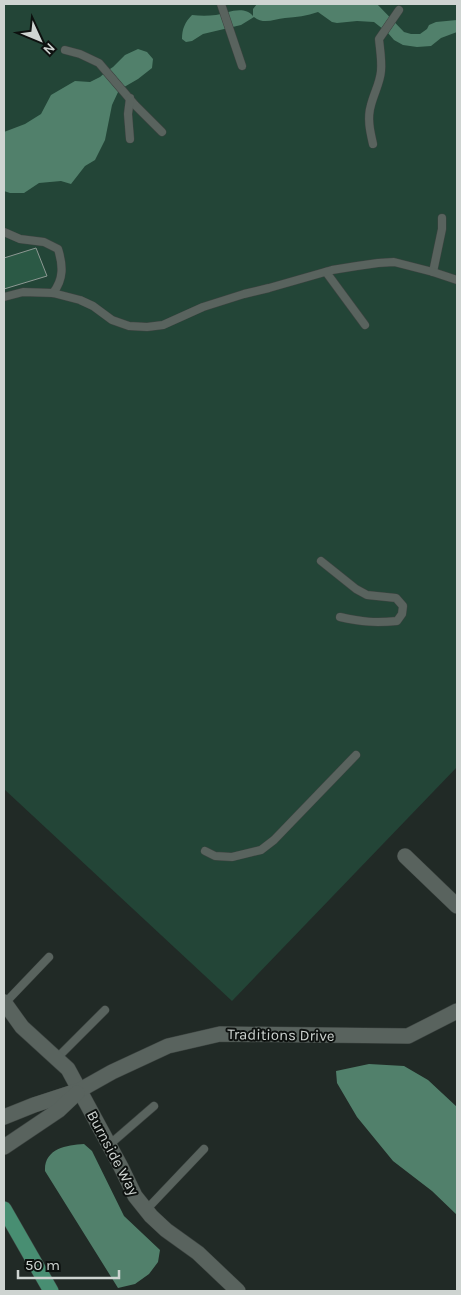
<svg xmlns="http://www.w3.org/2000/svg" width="461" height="1295" font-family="Karla,sans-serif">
	<rect width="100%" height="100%" fill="#212a26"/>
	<polygon fill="#234537" points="4,4 457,4 457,767 232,1001 4,789"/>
	<g fill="#51806b">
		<path d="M257,4h120l27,28 7,2h9l7,-5 2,-4 7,-3 21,-2v12l-16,6 -10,8 -14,1 -14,-2 -9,-5 -6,-7 -14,-11 -17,-1 -20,2 -5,-1 -14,-10c-11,4 -22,5 -33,6 -11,1 -21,7 -31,-1l-13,8 -38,9 -11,7 -6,1 -4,-3c0,-10 3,-17 10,-24 8,1 16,1 24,0 11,-2 28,-10 37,1v-7z"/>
		<polygon points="138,49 147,52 153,59 152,68 138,79 119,90 112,105 105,140 95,160 85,166 71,184 61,181 39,183 24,193 10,193 4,191 4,132 25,124 41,114 51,95 75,81 90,82 100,77 107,71 113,67 125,55"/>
		<polygon points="369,1064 404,1066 428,1080 457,1107 457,1215 432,1191 393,1161 357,1117 337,1083 336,1071"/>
		<path d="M84,1144l8,7 32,65 36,34 -2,12 -9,12 -14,10 -17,4 -73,-117c-1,-22 21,-26 39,-27z"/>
	</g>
	<polygon fill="#2b5945" stroke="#8d9893" points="36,248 47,276 4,289 4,258"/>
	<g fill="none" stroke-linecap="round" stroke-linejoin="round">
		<g stroke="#3d4441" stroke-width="9">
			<g id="lane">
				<polyline points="221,4 242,66"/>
				<polyline points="65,50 80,54 99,63 135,105 162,132"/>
				<polyline points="130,139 128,114 130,98"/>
				<path d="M373,144c-3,-13 -6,-26 -2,-39 3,-12 9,-22 10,-34 1,-11 -1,-21 -2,-32l20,-29"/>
				<path d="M4,232l16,7 24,3 14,7c5,16 6,30 -5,44"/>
				<polyline points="326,272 365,325"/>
				<polyline points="433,272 442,229 442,218"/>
				<polyline points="4,297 23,292 53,293 80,300 93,306 112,320 129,326 147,327 163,325 203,307 244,294 269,288 332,270 357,266 378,263 394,262 433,272 457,280"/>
				<path d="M321,561l35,28 11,6 29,3 7,8 -1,8 -5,7c-22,2 -35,1 -57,-4"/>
				<polyline points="205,851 215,856 232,857 261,850 274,840 356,755"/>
				<polyline points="5,1003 49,957"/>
				<polyline points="57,1058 105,1010"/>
				<polyline points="109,1145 154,1106"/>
				<polyline points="146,1210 204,1149"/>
			</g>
		</g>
		<g stroke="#3d4441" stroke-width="16">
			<g id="street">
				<polyline points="405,856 457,906"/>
				<polyline points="4,1002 22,1027 68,1069 121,1167 135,1196 151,1216 166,1230 198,1253 238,1291"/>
				<polyline points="4,1117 34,1105 80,1090 112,1072 168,1046 220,1034 408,1036 457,1011"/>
				<polyline points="4,1147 59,1110 77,1093"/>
			</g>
		</g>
		<g stroke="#3d4441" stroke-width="16">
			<polyline id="primary" points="4,1209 51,1291"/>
		</g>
		<use href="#lane" stroke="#59635e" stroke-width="8"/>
		<use href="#street" stroke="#59635e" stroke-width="15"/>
		<use href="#primary" stroke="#488e72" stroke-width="15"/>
	</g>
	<g text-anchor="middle" stroke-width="4" stroke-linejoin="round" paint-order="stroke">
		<g font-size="15" fill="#ced4d1" stroke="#0d110f">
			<text transform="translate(281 1035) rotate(1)" y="5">Traditions Drive</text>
			<text transform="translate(113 1153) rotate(62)" y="5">Burnside Way</text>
		</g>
	</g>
	<rect width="461" height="1295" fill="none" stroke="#ced4d1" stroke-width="10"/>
	<g transform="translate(40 40) rotate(134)" stroke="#0d110f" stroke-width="4" paint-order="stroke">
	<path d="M0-4L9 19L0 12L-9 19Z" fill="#ced4d1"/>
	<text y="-8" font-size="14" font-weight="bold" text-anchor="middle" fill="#ced4d1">N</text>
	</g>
	<path d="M18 1270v8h101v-8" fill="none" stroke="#ced4d1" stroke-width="2.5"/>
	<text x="25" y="1270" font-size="15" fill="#ced4d1" stroke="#0d110f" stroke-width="4" paint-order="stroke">50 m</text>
</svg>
